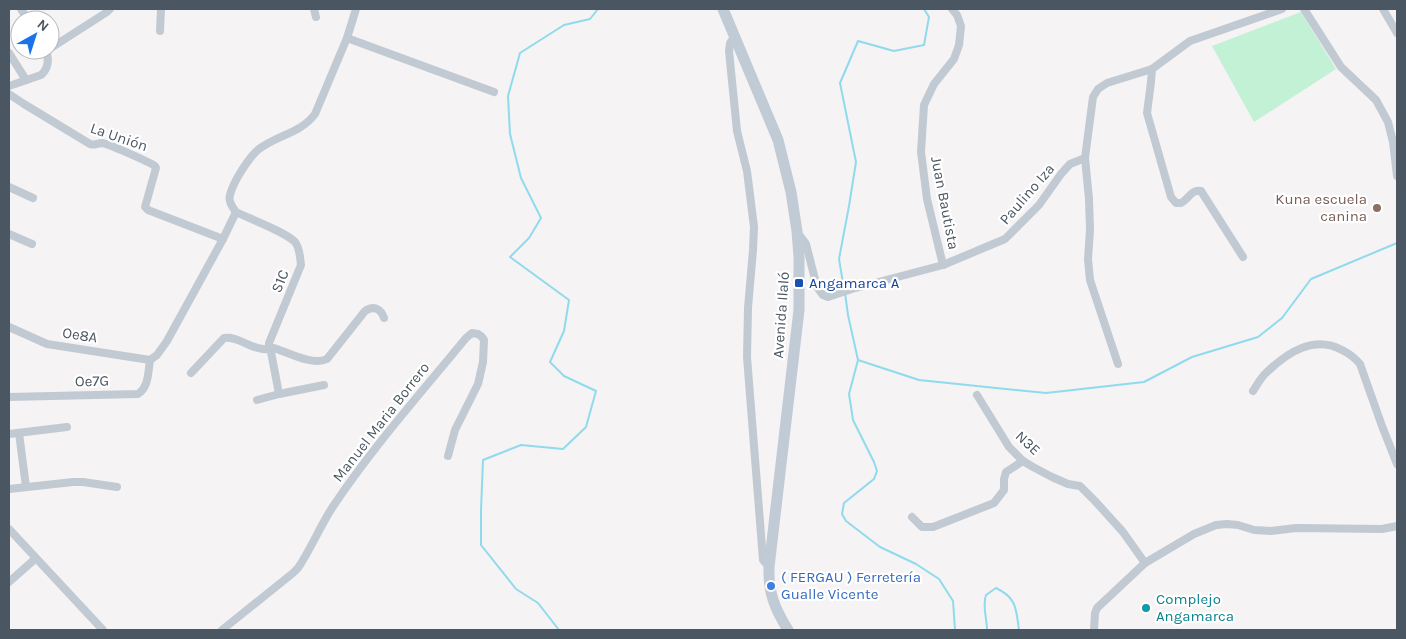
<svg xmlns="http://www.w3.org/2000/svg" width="1406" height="639" font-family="Karla,sans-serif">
	<rect width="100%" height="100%" fill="#f5f3f3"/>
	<polygon fill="#c3f1d5" points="1301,12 1336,69 1254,122 1212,46"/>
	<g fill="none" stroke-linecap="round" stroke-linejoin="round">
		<g stroke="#90daee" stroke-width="2">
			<polyline points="844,289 839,259 849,206 856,162 840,83 858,41 894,51 924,45 929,17 924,9"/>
			<polyline points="845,293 848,315 858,360 849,394 853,420 874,462 877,471 874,479 844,503 842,514 846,521 880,547 916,564 939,579 953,601 955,630"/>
			<polyline points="858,360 919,380 1046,393 1144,382 1192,357 1258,337 1282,318 1311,279 1397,243"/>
			<polyline points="559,630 538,603 516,589 481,545 481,510 483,460 521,445 563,449 586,427 596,391 564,376 550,362 564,331 569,300 510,257 529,238 541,218 521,178 510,134 508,96 520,53 564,25 590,19 598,9"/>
			<path d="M987,630c0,-12 -5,-24 -1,-35l10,-7c21,10 20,21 23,42"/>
		</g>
		<g stroke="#c1cad2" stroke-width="8">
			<polyline points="21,9 28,20"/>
			<polyline points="314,9 316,17"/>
			<polyline points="1304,9 1341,67 1376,100 1388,122 1393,142 1397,176"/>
			<polyline points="1383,9 1397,33"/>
			<polyline points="160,31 161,9"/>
			<polyline points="735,36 730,43 729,51 737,131 747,171 754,227 753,250 748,308 747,357 763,560 769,567"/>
			<polyline points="347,38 494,92"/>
			<polyline points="54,46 107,12 110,9"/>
			<polyline points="9,53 26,80"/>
			<path d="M1152,69l-1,13 -4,31 24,84 5,6h5c8,-4 10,-14 20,-12l42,66"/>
			<path d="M9,86l32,-11c8,-7 8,-16 5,-25"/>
			<path d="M9,94l15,10 66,40c5,2 7,-1 12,-1 7,1 47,19 53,23l1,2 -11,39 3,3 75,29 13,-27"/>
			<polyline points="1085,158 1089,199 1090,230 1088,259 1090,280 1118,364"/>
			<polyline points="9,187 33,198"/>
			<polyline points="797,232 806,244 817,287 823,295 828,297 852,289 943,265 1005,239 1039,205 1061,174 1070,164 1085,158 1093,97 1098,89 1107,83 1152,69 1190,41 1282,9"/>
			<polyline points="9,234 32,244"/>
			<polyline points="943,265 927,199 921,152 924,105 934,84 954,59 959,45 961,26 957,15 952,9"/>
			<polyline points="9,327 47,344 150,360"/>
			<polyline points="150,360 157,355 167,341 223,239"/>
			<path d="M191,373l33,-35c14,-2 25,10 39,11 4,1 7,-1 11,-1 15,5 39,18 53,11l38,-48c9,-6 16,-2 19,7"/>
			<path d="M1253,391c4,-6 8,-14 14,-19 21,-20 47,-37 75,-22 8,4 13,8 18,14l22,62 15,38"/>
			<path d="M279,394l-8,-42 -2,-5v-4l32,-78c-1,-7 -1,-17 -6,-23 -9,-10 -45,-23 -59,-30 -4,-5 -8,-11 -6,-17 3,-13 19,-38 29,-46 19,-14 42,-16 56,-35l32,-76 9,-29"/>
			<polyline points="977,395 1009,447 1023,461 1033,467 1052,477 1068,484 1080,486 1095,501 1123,532 1145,563"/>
			<path d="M9,397l129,-3c11,-7 10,-22 12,-34"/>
			<polyline points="257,400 279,394 324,385"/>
			<polyline points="19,433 26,487"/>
			<polyline points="9,434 67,427"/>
			<polyline points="9,489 73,482 83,482 117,487"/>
			<polyline points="912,517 922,527 933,527 994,503 1004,490 1004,479 1006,472 1023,461"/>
			<polyline points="9,529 103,630"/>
			<polyline points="9,582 35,559"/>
			<path d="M222,630l71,-57 5,-5c13,-19 21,-40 34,-60 40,-60 88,-114 134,-170l6,-5 6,1 4,3 2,3 -1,22 -5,22 -23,46 -7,26"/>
			<polyline points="1094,630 1095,613 1097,608 1145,563 1194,534 1216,525 1227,524 1238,525 1254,530 1271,531 1296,528 1382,529 1397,526"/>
		</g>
		<path stroke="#c1cbd6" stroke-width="11" d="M723,9l55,131 13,52 6,39 2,26v53l-30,257c-1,26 6,42 19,63"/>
	</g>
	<circle fill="#8d6e63" stroke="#fff" stroke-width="2" cx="1377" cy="208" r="5"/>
	<rect fill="#1a4fb4" stroke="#fff" stroke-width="2" x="794" y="278" width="10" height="10" rx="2.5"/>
	<circle fill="#3f7fe0" stroke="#fff" stroke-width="2" cx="771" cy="586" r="5"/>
	<circle fill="#0f9aa8" stroke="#fff" stroke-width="2" cx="1146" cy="608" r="5"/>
	<g text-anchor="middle" stroke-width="4.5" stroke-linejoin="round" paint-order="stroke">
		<g font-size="15" fill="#4a5661" stroke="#fff">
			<text transform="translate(119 137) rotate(19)" y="5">La Unión</text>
			<text transform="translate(1027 194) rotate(-49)" y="5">Paulino Iza</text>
			<text transform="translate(945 203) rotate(79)" y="5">Juan Bautista</text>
			<text transform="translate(280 281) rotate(-68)" y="5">S1C</text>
			<text transform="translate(781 315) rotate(-86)" y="5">Avenida Ilaló</text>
			<text transform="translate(80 335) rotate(9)" y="5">Oe8A</text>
			<text transform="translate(92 381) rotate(-1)" y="5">Oe7G</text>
			<text transform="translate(381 422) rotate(-52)" y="5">Manuel Maria Borrero</text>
			<text transform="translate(1028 443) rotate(43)" y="5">N3E</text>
		</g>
		<g font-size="15" fill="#785e54" stroke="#fff" text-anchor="end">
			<text x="1367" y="204">Kuna escuela<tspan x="1367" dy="17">canina</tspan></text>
		</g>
		<g font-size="15" fill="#164399" stroke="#fff" text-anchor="start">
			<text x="809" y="288">Angamarca A</text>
		</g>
		<g font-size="15" fill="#366cbe" stroke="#fff" text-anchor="start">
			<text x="781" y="582">( FERGAU ) Ferretería<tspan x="781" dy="17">Gualle Vicente</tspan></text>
		</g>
		<g font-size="15" fill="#0d838f" stroke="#fff" text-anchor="start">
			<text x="1156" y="604">Complejo<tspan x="1156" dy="17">Angamarca</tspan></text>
		</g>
	</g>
	<rect width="1406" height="639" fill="none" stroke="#4a5661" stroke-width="20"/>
	<g transform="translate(35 35) rotate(39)"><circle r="24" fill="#ffffff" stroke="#b7bbc0"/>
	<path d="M0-4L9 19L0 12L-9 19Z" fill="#1a73e8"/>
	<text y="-8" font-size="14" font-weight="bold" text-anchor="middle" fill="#4a5661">N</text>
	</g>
</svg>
